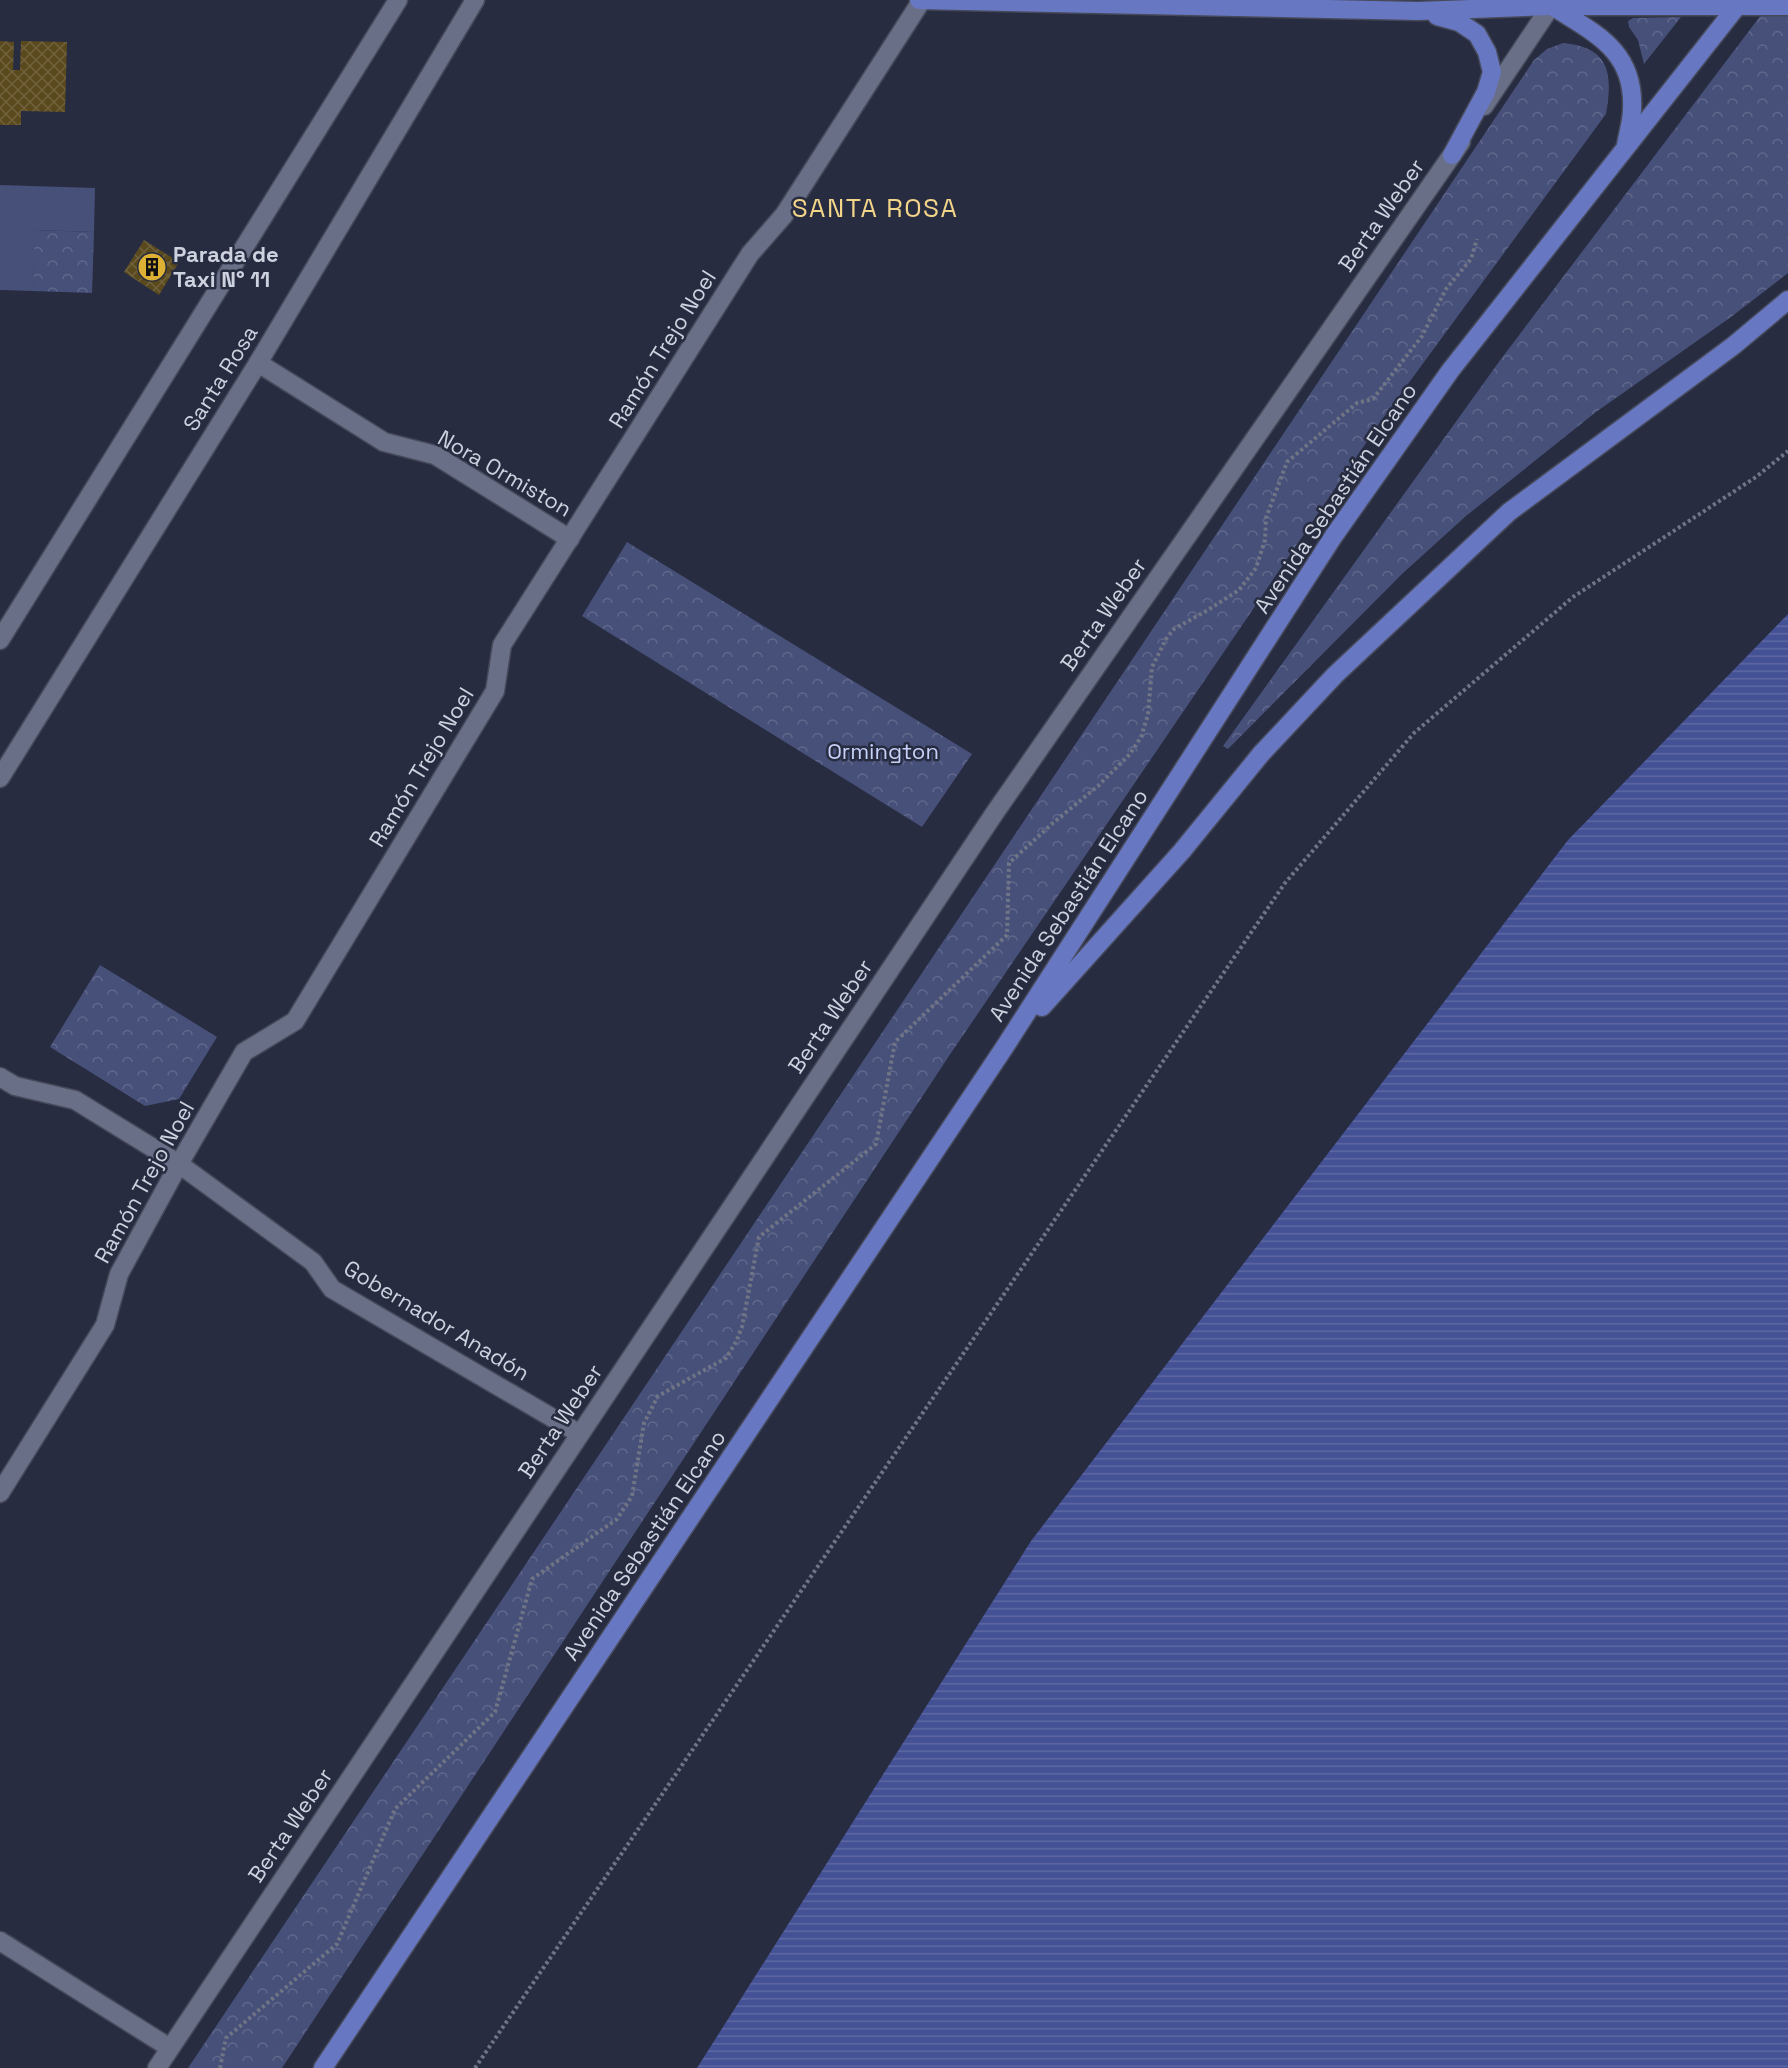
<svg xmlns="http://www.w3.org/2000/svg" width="1788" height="2068" font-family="'Space Grotesk',sans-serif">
	<defs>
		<pattern id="park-crowns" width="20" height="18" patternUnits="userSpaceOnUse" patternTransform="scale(1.5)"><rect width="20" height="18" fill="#475079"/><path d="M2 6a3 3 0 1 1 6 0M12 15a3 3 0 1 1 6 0" fill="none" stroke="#60688c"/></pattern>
		<pattern id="water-rules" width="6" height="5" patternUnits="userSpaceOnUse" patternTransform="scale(1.5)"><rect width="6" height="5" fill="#445194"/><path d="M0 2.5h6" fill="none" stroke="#5e69a3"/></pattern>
		<pattern id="building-cross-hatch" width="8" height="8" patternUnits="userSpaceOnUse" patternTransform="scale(1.5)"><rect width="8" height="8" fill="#5a491c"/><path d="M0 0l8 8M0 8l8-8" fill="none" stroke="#70623d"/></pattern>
	</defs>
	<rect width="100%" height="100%" fill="#272c40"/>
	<g fill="url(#park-crowns)">
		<polygon points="1761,15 1788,16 1788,273 1731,317 1596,412 1466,516 1402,574 1228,749 1223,746 1501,359"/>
		<polygon points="1681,17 1644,64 1638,40 1629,27 1628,21 1633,18"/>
		<path d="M1563,43c47,4 50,31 43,71l-223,304 -434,638 -667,1012h-94l1346,-2008 13,-11z"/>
		<polygon points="34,230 94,232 92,293 33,291"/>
		<polygon points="627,542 972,754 922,827 582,616"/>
		<polygon points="100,965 217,1037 179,1099 145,1106 50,1047"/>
	</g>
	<polygon fill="#475079" points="0,185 95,188 94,232 35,230 33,291 0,290"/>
	<polygon fill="url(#water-rules)" points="1788,614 1788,2068 697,2068 1031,1541 1568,840"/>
	<g fill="url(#building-cross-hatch)">
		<polygon points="0,41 14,42 13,70 20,70 21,41 67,42 65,112 21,111 21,125 0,125"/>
		<polygon points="144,240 179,262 159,295 124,272"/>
	</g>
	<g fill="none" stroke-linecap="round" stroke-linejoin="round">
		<g stroke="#45495a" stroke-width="21">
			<g id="minor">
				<polyline points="1484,106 1555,0"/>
				<polyline points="258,363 384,442 435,455 570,539"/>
				<polyline points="0,640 398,0"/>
				<polyline points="0,778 258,363 475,0"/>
				<polyline points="0,1077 15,1086 75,1100 179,1164 313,1262 332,1289 580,1434"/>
				<polyline points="0,1493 105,1325 119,1274 179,1164 244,1052 295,1021 495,691 502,645 750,254 784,215 922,0"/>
				<polyline points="0,1941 170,2048"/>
				<polyline points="157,2068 994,814 1461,142"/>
			</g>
		</g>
		<g stroke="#45495a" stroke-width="21">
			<g id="major">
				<polyline points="919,0 1418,11 1550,6 1788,6"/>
				<path d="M1552,6c42,27 83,44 80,103 0,12 -4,24 -6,36"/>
				<polyline points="1437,16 1459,22 1477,34 1487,52 1492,72 1486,92 1452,155"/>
				<polyline points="1042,1007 1182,851 1261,754 1335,675 1509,512 1733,346 1788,300"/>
				<polyline points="323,2068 1004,1048 1333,537 1450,371 1742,0"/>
			</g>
		</g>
		<g stroke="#707586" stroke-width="4" stroke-dasharray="3 3" stroke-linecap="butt">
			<polyline points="220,2068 226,2038 337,1944 395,1809 495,1712 532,1579 617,1519 632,1496 644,1423 658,1396 726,1358 736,1342 742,1327 759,1237 876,1144 895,1042 1007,935 1009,863 1053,823 1098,786 1130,754 1141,737 1148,715 1152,667 1166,639 1174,629 1208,610 1239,590 1256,568 1265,540 1266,518 1287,462 1357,403 1373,399 1422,336 1446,289 1471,259 1477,239"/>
			<polyline points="475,2068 1285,883 1414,733 1573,597 1756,477 1788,451"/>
		</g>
		<use href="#minor" stroke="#696f87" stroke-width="18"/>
		<use href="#major" stroke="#6877c1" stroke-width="18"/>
	</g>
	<defs>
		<g id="building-disc" transform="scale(1.5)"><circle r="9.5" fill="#ddb133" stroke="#272c40"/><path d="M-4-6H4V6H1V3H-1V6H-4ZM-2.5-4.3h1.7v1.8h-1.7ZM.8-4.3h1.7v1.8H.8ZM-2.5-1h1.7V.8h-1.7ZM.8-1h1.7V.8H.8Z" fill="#111"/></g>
	</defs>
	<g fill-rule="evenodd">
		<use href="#building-disc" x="152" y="267"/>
	</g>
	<g text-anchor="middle" stroke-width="5" stroke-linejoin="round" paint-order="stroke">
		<g font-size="22" fill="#ced2df" stroke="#272c40">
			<text transform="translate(1381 215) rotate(-55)" y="8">Berta Weber</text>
			<text transform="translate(662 349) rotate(-58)" y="8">Ramón Trejo Noel</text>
			<text transform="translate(220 378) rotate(-58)" y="8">Santa Rosa</text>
			<text transform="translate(505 473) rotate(30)" y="8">Nora Ormiston</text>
			<text transform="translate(1335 498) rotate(-56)" y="8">Avenida Sebastián Elcano</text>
			<text transform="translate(1103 614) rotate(-55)" y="8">Berta Weber</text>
			<text transform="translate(421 767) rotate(-59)" y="8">Ramón Trejo Noel</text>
			<text transform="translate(1068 905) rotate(-57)" y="8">Avenida Sebastián Elcano</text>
			<text transform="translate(830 1016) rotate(-56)" y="8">Berta Weber</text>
			<text transform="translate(144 1182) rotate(-61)" y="8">Ramón Trejo Noel</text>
			<text transform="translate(437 1320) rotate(31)" y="8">Gobernador Anadón</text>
			<text transform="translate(560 1421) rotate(-56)" y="8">Berta Weber</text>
			<text transform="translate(644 1545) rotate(-56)" y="8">Avenida Sebastián Elcano</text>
			<text transform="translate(290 1825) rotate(-56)" y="8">Berta Weber</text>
		</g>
		<g font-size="22" font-weight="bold" fill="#ced2df" stroke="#272c40" text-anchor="start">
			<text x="173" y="262">Parada de<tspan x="173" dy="25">Taxi N° 11</tspan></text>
		</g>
		<g font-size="22" fill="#c7d2f9" stroke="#272c40">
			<text x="883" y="759">Ormington</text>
		</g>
		<g font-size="26" letter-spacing="1.5" fill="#f3d589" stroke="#272c40">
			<text x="875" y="217">SANTA ROSA</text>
		</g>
	</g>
</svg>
